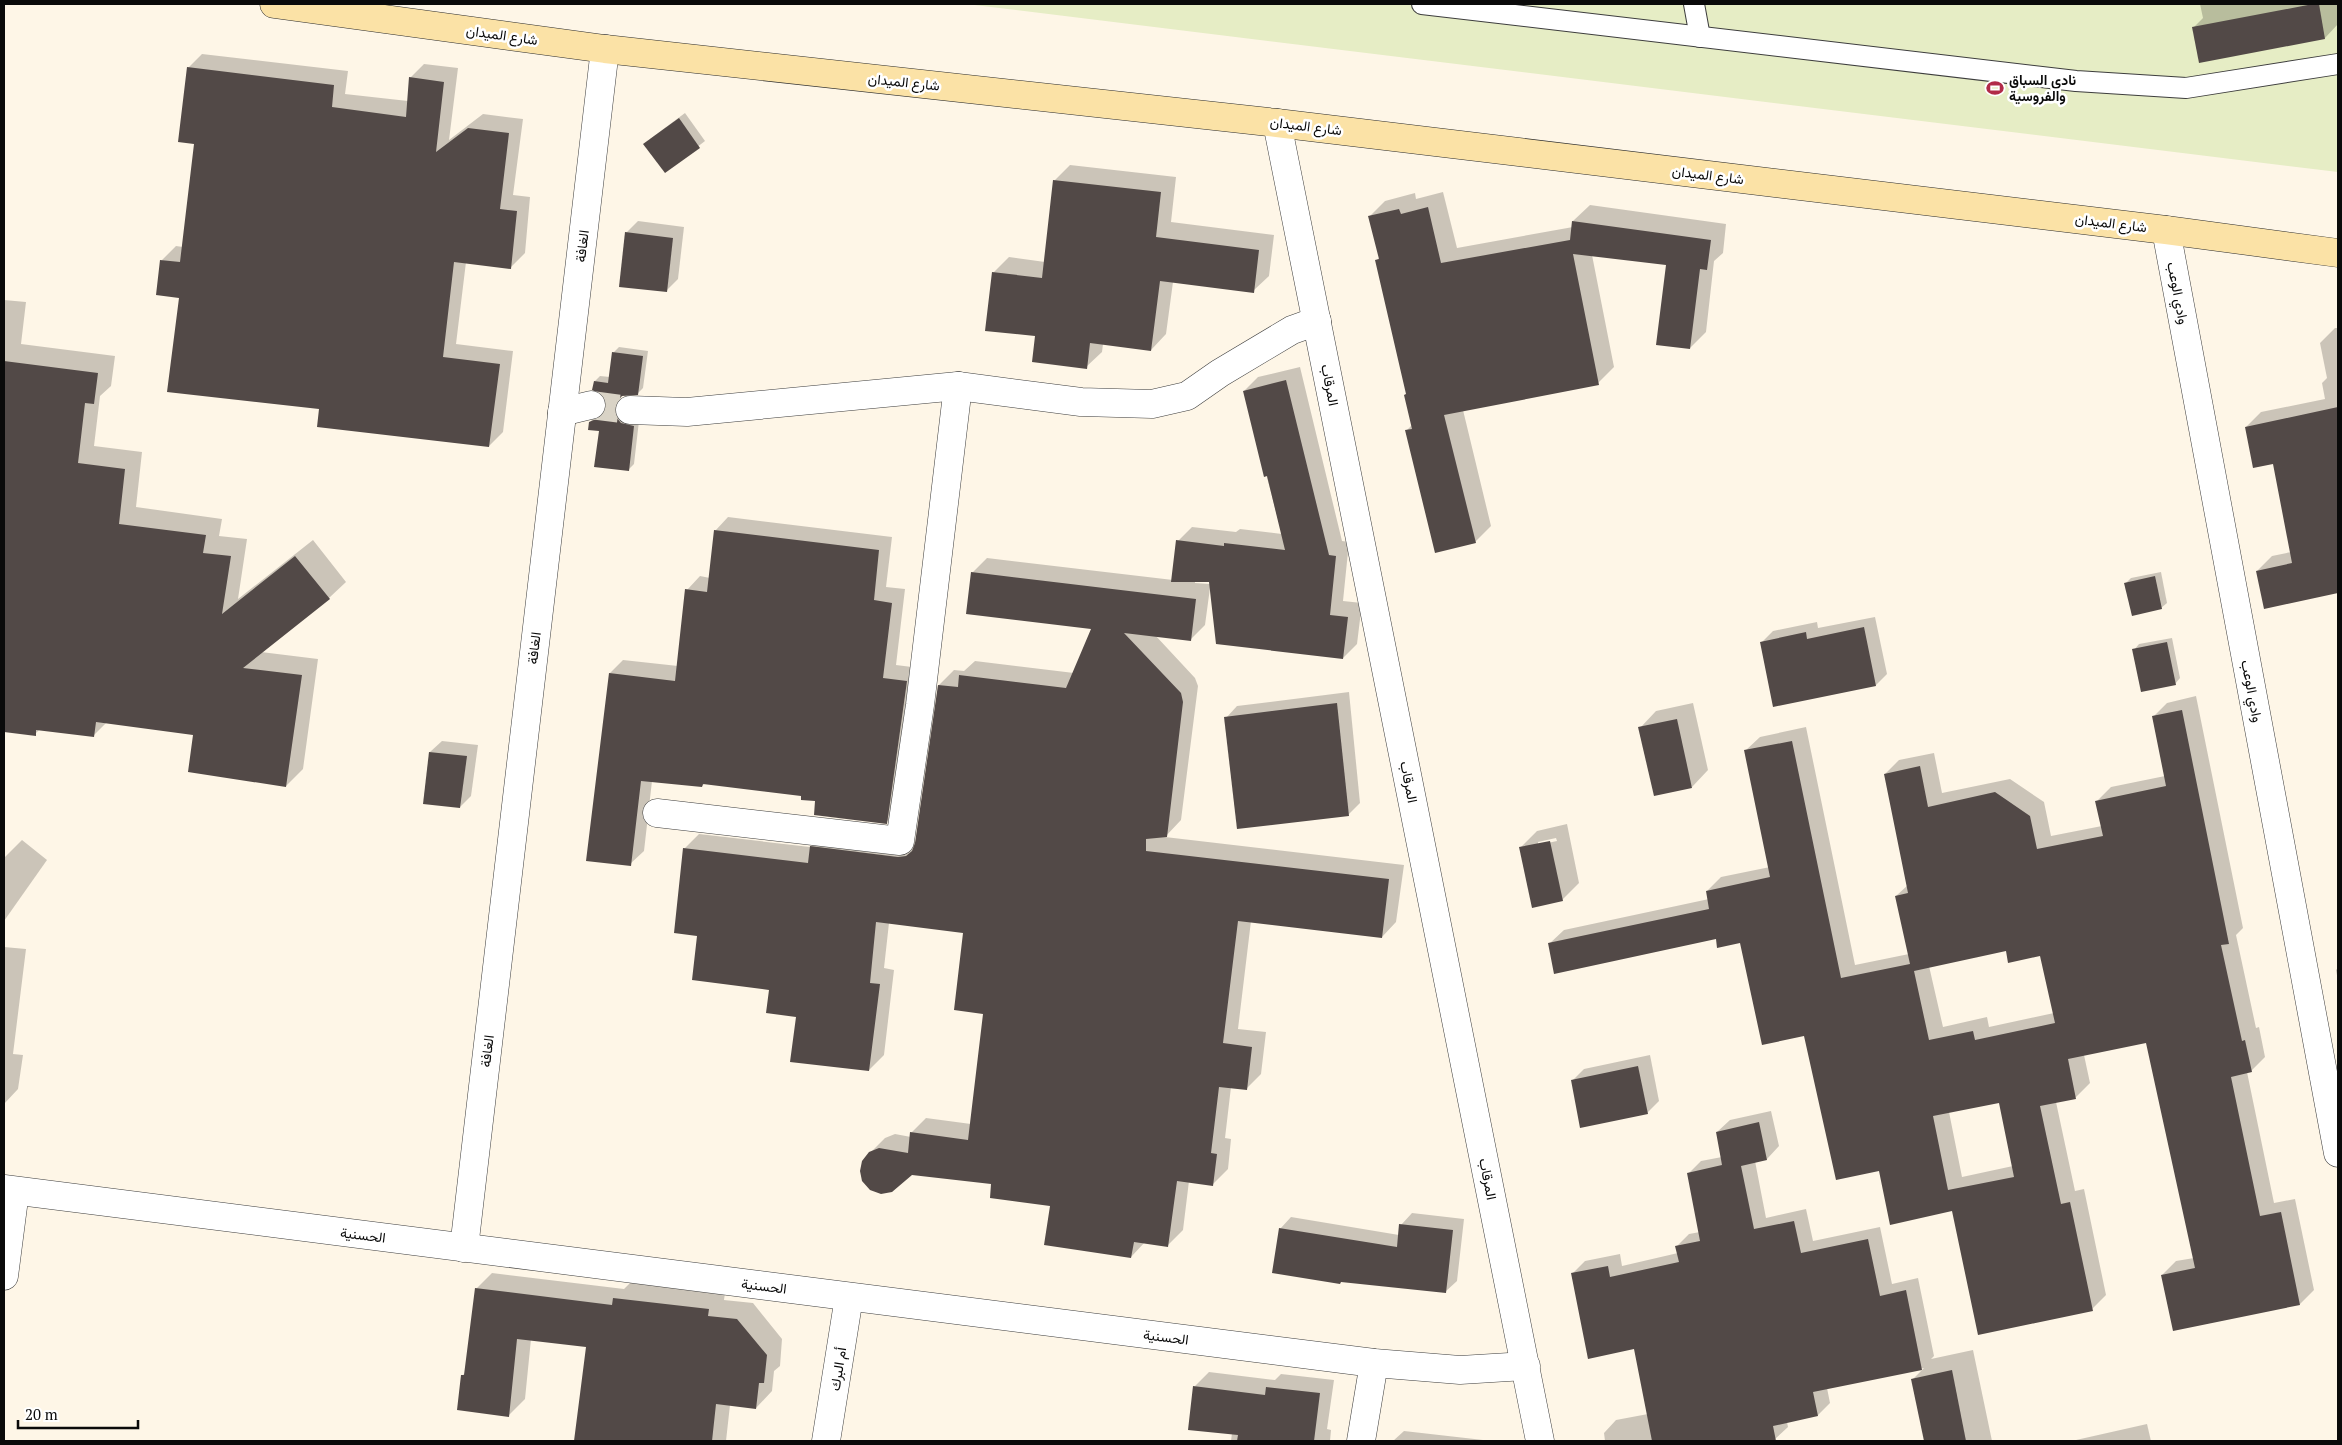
<svg xmlns="http://www.w3.org/2000/svg" width="2342" height="1445" font-family="'PT Serif',Vazirmatn,serif">
	<rect width="100%" height="100%" fill="#fef6e7"/>
	<polygon fill="#e6edc5" points="966,4 2338,4 2338,172"/>
	<g fill="#0003" fill-rule="evenodd">
		<polygon points="2200,4 2338,4 2338,24 2325,38 2193,28 2203,18"/>
		<polygon points="202,54 348,71 345,94 408,101 410,78 424,64 458,68 449,140 483,114 523,119 513,195 530,197 525,253 511,267 466,262 456,344 513,351 503,432 489,446 321,408 180,297 162,260 176,246 183,247 196,143 188,68"/>
		<polygon points="685,113 705,141 665,172 650,139"/>
		<polygon points="1070,165 1176,177 1171,222 1274,235 1269,276 1253,291 1173,282 1166,334 1151,350 1103,344 1102,352 1086,367 1036,335 993,273 1009,257 1045,262 1055,180"/>
		<polygon points="1443,192 1457,248 1573,227 1573,221 1590,205 1726,224 1723,253 1714,261 1706,332 1690,348 1667,264 1592,255 1614,367 1598,383 1463,410 1491,526 1475,542 1406,431 1412,425 1407,393 1377,260 1380,257 1369,217 1385,201 1415,193 1416,199"/>
		<polygon points="638,221 684,227 678,279 666,291 626,233"/>
		<polygon points="4,300 26,302 21,344 115,356 111,386 100,396 94,446 142,452 136,507 222,519 219,536 247,539 238,599 313,540 346,582 329,598 261,652 318,659 303,769 286,786 194,734 107,722 94,735 40,729 35,734 4,731"/>
		<polygon points="2335,328 2338,328 2338,592 2265,607 2257,571 2272,556 2291,552 2274,462 2246,427 2261,412 2325,399 2322,383 2327,378 2320,343"/>
		<polygon points="619,347 648,351 643,388 638,393 622,395 619,403 639,421 634,464 628,470 600,430 590,422 595,417 606,412 608,402 595,381 600,376 610,377 613,353"/>
		<path d="M1300,367l42,174 7,1 -6,59 19,2 -5,41 -14,14 -133,-70 -5,37 -15,15 -35,-5 40,43 3,8 -17,134 -16,17 239,28 -8,57 -14,15 -131,-16 -13,108 28,3 -5,42 -15,15 -15,-2 -6,51 6,1 -3,30 -15,15 -24,-3 -6,49 -15,15 -23,-3 -14,15 -80,-52 -58,-22 -123,-30 15,-15 10,-4 16,3v-4l15,-15 45,6 13,-111 -20,-81 -75,-9 -5,45 10,2 -10,85 -15,15 -98,-81 -72,-54 -15,-86 15,-15 111,13 16,-15 91,10 22,-157 15,-15 10,1 11,-10 99,12 19,-45 -121,-55 15,-15 186,22 5,-39 14,-14 44,5 4,-3 42,5 -38,-143 14,-14zM1195,581h15v3l-15,-1z"/>
		<polygon points="728,517 892,537 886,587 905,589 896,665 920,668 900,809 886,822 803,795 705,783 702,786 652,781 644,851 630,864 610,673 623,660 678,666 687,590 700,576 710,578 715,531"/>
		<polygon points="2161,572 2167,603 2161,608 2126,583 2131,578"/>
		<polygon points="1875,617 1887,674 1876,685 1774,706 1762,642 1773,631 1817,622 1818,628"/>
		<polygon points="2172,638 2180,678 2175,684 2134,650 2139,644"/>
		<polygon points="1349,692 1360,803 1349,814 1238,827 1226,718 1237,706"/>
		<path d="M2196,696l47,232 -7,7 20,93 3,-1 6,30 -14,14 -4,1 27,131 21,-4 19,91 -14,14 -138,-29 14,-14 18,-3 -47,-217 -63,14 6,28 -14,14 -20,5 19,89 9,-2 22,106 -14,14 -139,-100 -73,-39 -75,-135 -64,-93 -24,-4 -168,6 15,-14 145,-31 -2,-8 14,-14 49,-10 -25,-116 15,-14 46,-10 49,238 54,-11 -13,-58 12,-11 -23,-111 14,-14 35,-7 8,40 68,-14 34,23 7,34 51,-10 -5,-25 14,-14 54,-11 -12,-59 14,-14zM2007,950l34,4 13,59 -65,14 -2,-10 -44,10 -14,-61zM2000,1101l13,65 -51,11 -13,-65z"/>
		<polygon points="1693,703 1708,770 1692,787 1640,728 1656,711"/>
		<polygon points="442,741 478,745 471,796 460,807 424,803 430,752"/>
		<path d="M1567,824l12,59 -17,17 -42,-52 17,-17zM1556,838l1,3 -19,4v-3z"/>
		<polygon points="22,840 47,860 4,921 4,858"/>
		<polygon points="4,947 26,949 13,1054 23,1055 18,1089 4,1104"/>
		<polygon points="2338,968 2338,981 2336,970"/>
		<polygon points="1650,1055 1659,1101 1647,1113 1572,1081 1584,1069"/>
		<polygon points="1771,1111 1779,1146 1767,1159 1755,1161 1766,1218 1806,1209 1813,1241 1880,1227 1892,1284 1918,1278 1934,1356 1931,1359 1973,1350 1992,1441 1925,1441 1912,1380 1924,1368 1827,1388 1830,1403 1818,1415 1787,1422 1788,1427 1775,1439 1765,1441 1605,1441 1604,1433 1616,1420 1648,1414 1635,1348 1572,1274 1585,1261 1620,1254 1622,1266 1678,1253 1677,1246 1689,1234 1700,1232 1688,1174 1701,1161 1722,1157 1717,1132 1730,1120"/>
		<polygon points="1412,1213 1464,1219 1457,1281 1445,1292 1280,1229 1291,1217 1399,1235 1401,1225"/>
		<polygon points="492,1273 624,1289 631,1282 725,1293 724,1300 753,1303 782,1339 780,1366 774,1371 772,1391 756,1408 730,1405 726,1441 575,1441 587,1346 531,1339 525,1399 509,1415 463,1375 466,1372 476,1289"/>
		<polygon points="1209,1372 1275,1380 1281,1374 1334,1380 1327,1429 1331,1430 1330,1441 1231,1441 1232,1433 1195,1386"/>
		<polygon points="2147,1424 2151,1441 2074,1441 2076,1440"/>
		<polygon points="1404,1431 1492,1441 1393,1441"/>
	</g>
	<g fill="#524947" fill-rule="evenodd">
		<polygon points="2313,4 2319,4 2325,39 2199,63 2192,27"/>
		<polygon points="187,67 334,85 332,107 406,117 409,77 444,82 436,152 468,128 509,133 500,209 517,211 511,269 454,262 443,357 500,364 489,447 317,427 319,409 167,392 179,298 156,295 160,260 180,262 194,144 178,142"/>
		<polygon points="679,118 700,148 665,173 643,144"/>
		<polygon points="1053,180 1161,192 1156,237 1259,250 1254,293 1160,281 1151,351 1090,343 1087,369 1032,362 1035,336 985,331 992,272 1042,278"/>
		<polygon points="1428,207 1441,263 1570,240 1572,221 1711,240 1707,270 1700,269 1690,349 1656,345 1666,265 1573,254 1599,385 1444,415 1476,543 1435,553 1405,430 1412,429 1404,395 1406,394 1375,260 1379,259 1368,216 1399,209 1401,214"/>
		<polygon points="625,232 673,238 667,292 619,287"/>
		<polygon points="612,352 643,356 638,395 622,396 617,401 614,409 616,417 621,423 634,426 629,471 594,467 599,431 588,430 589,422 601,417 606,410 606,402 603,395 592,390 594,381 608,383"/>
		<polygon points="4,361 98,373 94,404 85,403 78,463 125,469 119,524 206,535 203,553 231,556 222,614 295,556 330,599 243,668 302,675 286,787 188,772 193,735 96,722 94,737 36,730 36,736 4,732"/>
		<polygon points="1286,380 1329,555 1336,556 1330,615 1348,617 1343,659 1216,644 1209,582 1171,582 1176,540 1224,546 1224,543 1285,550 1267,476 1264,477 1243,391"/>
		<polygon points="2338,407 2338,593 2264,609 2256,571 2292,563 2273,464 2253,468 2245,427"/>
		<polygon points="714,530 879,550 874,600 892,603 883,678 907,681 887,824 814,815 815,801 801,800 801,796 703,784 702,787 641,781 631,866 586,861 609,673 675,681 685,589 707,592"/>
		<polygon points="971,572 1196,599 1191,641 1124,633 1181,693 1183,702 1167,837 1146,839 1146,851 1389,879 1382,938 1238,921 1223,1043 1252,1047 1247,1090 1219,1087 1211,1153 1217,1154 1213,1186 1177,1181 1168,1247 1134,1242 1131,1258 1044,1245 1050,1206 990,1198 991,1184 912,1175 892,1192 881,1194 870,1190 862,1181 860,1171 862,1161 869,1152 879,1148 908,1153 910,1132 968,1140 983,1014 954,1010 963,933 876,922 870,983 880,984 869,1071 790,1062 796,1017 766,1013 769,990 692,980 697,936 674,933 683,848 808,863 810,846 898,857 906,856 912,851 915,843 938,685 958,687 959,675 1066,688 1091,629 966,614"/>
		<polygon points="2155,576 2162,609 2132,616 2124,583"/>
		<polygon points="1864,627 1876,686 1773,707 1760,642 1806,632 1807,639"/>
		<polygon points="2167,642 2176,685 2141,692 2132,649"/>
		<polygon points="1337,703 1349,816 1237,829 1224,717"/>
		<path d="M2182,710l47,234 -8,1 21,96 3,-1 7,32 -21,5 29,139 21,-4 19,93 -127,26 -12,-56 34,-7 -49,-225 -78,16 8,40 -36,7 21,98 9,-2 23,109 -115,24 -26,-124 -62,14 -11,-54 -43,9 -32,-144 -42,9 -22,-102 -23,5 -1,-9 -162,35 -6,-31 161,-34 -3,-18 64,-14 -26,-127 48,-9 49,237 69,-14 -15,-68 13,-3 -24,-119 36,-8 8,41 67,-15 35,24 7,33 66,-13 -8,-35 71,-15 -14,-70zM2006,951l2,12 32,-7 15,67 -80,17 -2,-9 -44,9 -15,-69zM1999,1103l15,74 -66,13 -15,-74z"/>
		<polygon points="1677,719 1692,788 1654,796 1638,727"/>
		<polygon points="429,752 467,756 460,808 423,804"/>
		<polygon points="1550,841 1563,901 1532,908 1519,847"/>
		<polygon points="1638,1066 1648,1114 1580,1128 1571,1080"/>
		<polygon points="1759,1122 1767,1160 1741,1166 1754,1229 1794,1221 1801,1253 1868,1239 1880,1296 1906,1290 1922,1370 1813,1392 1818,1416 1773,1426 1776,1441 1652,1441 1634,1349 1588,1359 1571,1273 1608,1266 1610,1277 1679,1262 1675,1246 1700,1241 1687,1173 1722,1165 1716,1132"/>
		<polygon points="1399,1224 1453,1230 1446,1293 1341,1282 1340,1284 1272,1273 1279,1228 1397,1247"/>
		<polygon points="475,1288 612,1305 613,1298 709,1309 708,1316 737,1319 767,1355 764,1383 759,1383 756,1409 716,1404 712,1441 574,1441 586,1347 517,1339 509,1417 457,1410 461,1375 464,1375"/>
		<polygon points="1952,1370 1966,1441 1924,1441 1911,1379"/>
		<polygon points="1193,1386 1265,1395 1266,1387 1320,1393 1314,1441 1237,1441 1238,1435 1188,1430"/>
	</g>
	<g fill="none" stroke-linecap="round" stroke-linejoin="round">
		<polyline stroke="#d9d3c6" stroke-width="28" stroke-dasharray="28 14" stroke-linecap="butt" points="591,405 630,410"/>
		<g stroke="#3d3d3d" stroke-width="22">
			<g id="lane">
				<polyline points="1422,4 2076,81 2186,88 2338,64"/>
				<polyline points="1694,4 1700,37"/>
			</g>
		</g>
		<g stroke="#3d3d3d" stroke-width="29">
			<g id="street">
				<polyline points="1277,123 1540,1441"/>
				<polyline points="2166,230 2338,1153"/>
				<polyline points="630,410 687,412 958,386 1081,402 1152,404 1187,396 1220,373 1292,330 1317,321"/>
				<polyline points="562,412 591,405"/>
				<polyline points="657,813 900,841 920,705 958,386"/>
				<polyline points="4,1189 1374,1363 1460,1370 1526,1366"/>
				<polyline points="464,1248 605,49"/>
				<polyline points="4,1276 15,1191"/>
				<polyline points="826,1441 849,1297"/>
				<polyline points="1361,1441 1374,1363"/>
			</g>
		</g>
		<g stroke="#2c2c2c" stroke-width="29">
			<polyline id="secondary" points="274,4 605,49 1277,123 2166,230 2338,253"/>
		</g>
		<use href="#lane" stroke="#fff" stroke-width="20"/>
		<use href="#street" stroke="#fff" stroke-width="28"/>
		<use href="#secondary" stroke="#fbe2a6" stroke-width="28"/>
	</g>
	<defs>
		<g id="stadium-bare" transform="scale(1.35)"><path d="M0-5a6.5 5 0 1 0 0 10a6.5 5 0 1 0 0-10ZM-3.5-1.8h7v3.6h-7Z" fill="#b12a48" stroke="#fff" stroke-width="2.5" paint-order="stroke"/></g>
	</defs>
	<g fill-rule="evenodd">
		<use href="#stadium-bare" x="1995" y="88"/>
	</g>
	<g text-anchor="middle" stroke-width="5" stroke-linejoin="round" paint-order="stroke">
		<g font-size="14" fill="#0a0a0a" stroke="#fff">
			<text transform="translate(502 35) rotate(8)" y="5">شارع الميدان</text>
			<text transform="translate(904 82) rotate(6)" y="5">شارع الميدان</text>
			<text transform="translate(1306 126) rotate(7)" y="5">شارع الميدان</text>
			<text transform="translate(1708 175) rotate(7)" y="5">شارع الميدان</text>
			<text transform="translate(2111 223) rotate(7)" y="5">شارع الميدان</text>
			<text transform="translate(582 246) rotate(-83)" y="5">الغافة</text>
			<text transform="translate(2178 293) rotate(79)" y="5">وادي الوعب</text>
			<text transform="translate(1330 385) rotate(79)" y="5">المرقاب</text>
			<text transform="translate(534 648) rotate(-83)" y="5">الغافة</text>
			<text transform="translate(2252 691) rotate(79)" y="5">وادي الوعب</text>
			<text transform="translate(1409 782) rotate(79)" y="5">المرقاب</text>
			<text transform="translate(487 1051) rotate(-83)" y="5">الغافة</text>
			<text transform="translate(1488 1179) rotate(79)" y="5">المرقاب</text>
			<text transform="translate(363 1235) rotate(7)" y="5">الحسنية</text>
			<text transform="translate(764 1286) rotate(7)" y="5">الحسنية</text>
			<text transform="translate(1166 1337) rotate(7)" y="5">الحسنية</text>
			<text transform="translate(838 1369) rotate(-81)" y="5">أم البرك</text>
		</g>
		<g font-size="14" font-weight="bold" fill="#0a0a0a" stroke="#fff" text-anchor="start">
			<text x="2009" y="85">نادي السباق<tspan x="2009" dy="16">والفروسية</tspan></text>
		</g>
	</g>
	<rect width="2342" height="1445" fill="none" stroke="#0a0a0a" stroke-width="10"/>
	<path d="M18 1420v8h120v-8" fill="none" stroke="#0a0a0a" stroke-width="2.5"/>
	<text x="25" y="1420" font-size="15" fill="#0a0a0a" stroke="#ffffff" stroke-width="4" paint-order="stroke">20 m</text>
</svg>
